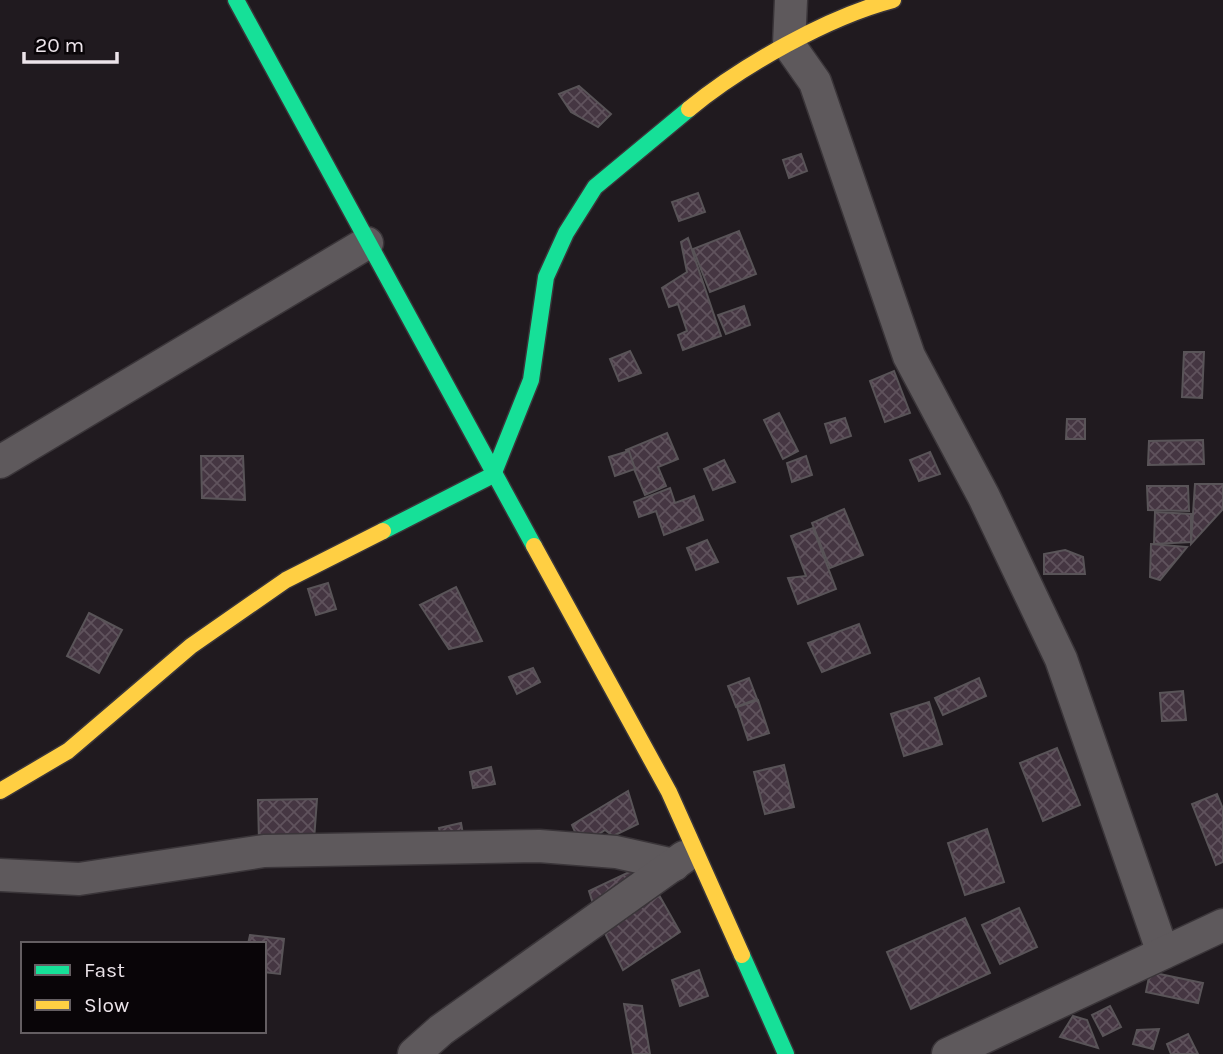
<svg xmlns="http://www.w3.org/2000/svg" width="1223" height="1054" font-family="Karla,sans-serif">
	<defs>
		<pattern id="building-cross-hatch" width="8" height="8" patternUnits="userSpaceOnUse" patternTransform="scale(1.75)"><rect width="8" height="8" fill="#453642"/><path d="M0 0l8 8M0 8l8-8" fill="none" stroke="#60535d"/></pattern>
	</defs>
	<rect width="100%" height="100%" fill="#201a1f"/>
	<g fill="url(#building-cross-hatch)" stroke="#595458" stroke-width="2">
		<polygon points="579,86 611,114 598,127 571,112 559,94"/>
		<polygon points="801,154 807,171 789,178 783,160"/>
		<polygon points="698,193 705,212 679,221 672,202"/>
		<polygon points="739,231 756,274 710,292 693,249"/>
		<polygon points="688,238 721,336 683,350 678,335 687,331 678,304 669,307 662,288 687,272 681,242"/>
		<polygon points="744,306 750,325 726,334 718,315"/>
		<polygon points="630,351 641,373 619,381 610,359"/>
		<polygon points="1184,352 1204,352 1202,398 1182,397"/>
		<polygon points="894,371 910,413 885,422 870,381"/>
		<polygon points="779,413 798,451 783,459 764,420"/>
		<polygon points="845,418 851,436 831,443 825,424"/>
		<polygon points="1067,419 1085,419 1085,439 1066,439"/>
		<polygon points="667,433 678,459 658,467 666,486 645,495 626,450"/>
		<polygon points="1203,440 1204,464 1148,465 1149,441"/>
		<polygon points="629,451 635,469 615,476 609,457"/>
		<polygon points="930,452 940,474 919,481 910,460"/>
		<polygon points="201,456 243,456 245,500 202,498"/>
		<polygon points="806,456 812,475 792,482 787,463"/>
		<polygon points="724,460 735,482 713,490 704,469"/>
		<polygon points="1195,484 1223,484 1223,509 1191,544"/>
		<polygon points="1147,486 1188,486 1189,511 1148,510"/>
		<polygon points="670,488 675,503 694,496 703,520 664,535 656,511 639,517 634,502"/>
		<polygon points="844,509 863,555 830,568 812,523"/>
		<polygon points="1155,512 1191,514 1191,542 1154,544"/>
		<polygon points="813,528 836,589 798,604 788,578 806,576 791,536"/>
		<polygon points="707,540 718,562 696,570 687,548"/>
		<polygon points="1151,544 1187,547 1160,580 1150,577"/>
		<polygon points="1065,550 1083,557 1085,574 1044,574 1044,554"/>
		<polygon points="328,583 336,609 316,615 308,589"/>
		<polygon points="456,587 482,641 449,649 420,605"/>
		<polygon points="89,613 122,630 99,673 67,656"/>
		<polygon points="859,624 870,653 822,672 808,643"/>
		<polygon points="533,668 540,682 517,694 509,677"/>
		<polygon points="749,678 757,699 736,707 728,686"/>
		<polygon points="979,678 986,696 943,715 935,698"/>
		<polygon points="1183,691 1186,720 1162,721 1160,693"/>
		<polygon points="758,700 769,733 748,740 737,707"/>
		<polygon points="929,702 942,744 904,756 891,714"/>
		<polygon points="1057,748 1080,805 1043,821 1020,763"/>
		<polygon points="784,765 794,807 765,814 754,772"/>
		<polygon points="491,767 495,784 473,788 470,772"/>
		<polygon points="628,791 638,824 613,836 605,830 581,846 572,825"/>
		<polygon points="1217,794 1223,809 1223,862 1216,865 1192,804"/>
		<polygon points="317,799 314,840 259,842 258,800"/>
		<polygon points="461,823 464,840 443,844 439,828"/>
		<polygon points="987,829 1004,882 965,895 948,843"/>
		<polygon points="640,867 598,919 589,891"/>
		<polygon points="651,881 680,932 623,970 598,919"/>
		<polygon points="1019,908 1037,947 1000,964 982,925"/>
		<polygon points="965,918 990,973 911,1009 887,952"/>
		<polygon points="250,935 284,939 280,974 264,972 264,944 248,944"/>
		<polygon points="699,970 708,996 680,1006 672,980"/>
		<polygon points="1150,972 1203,983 1198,1003 1146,992"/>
		<polygon points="624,1004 642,1006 650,1054 633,1054"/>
		<polygon points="1110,1006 1121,1027 1103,1036 1092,1015"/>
		<polygon points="1073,1016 1087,1020 1098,1048 1060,1037"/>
		<polygon points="1159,1029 1153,1049 1133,1044 1137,1030"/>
		<polygon points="1188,1034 1198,1054 1171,1054 1167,1044"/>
	</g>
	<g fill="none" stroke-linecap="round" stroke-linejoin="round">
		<g stroke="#3a3539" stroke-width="35">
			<g id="street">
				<polyline points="791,0 789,45 815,82 909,356 984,497 1061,659 1163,953"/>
				<polyline points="0,462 367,243"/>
				<polyline points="0,875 79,879 264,851 539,846 616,852 674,865"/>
				<polyline points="414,1054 441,1030 684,857"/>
				<polyline points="948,1054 1223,925"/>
			</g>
		</g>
		<g stroke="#3a3539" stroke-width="19">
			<g id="fast">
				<polyline points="236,0 534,546"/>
				<polyline points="383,531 493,475 531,380 546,277 566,233 595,187 689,109"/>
				<polyline points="742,955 786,1054"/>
			</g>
		</g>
		<g stroke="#3a3539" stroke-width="19">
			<g id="slow">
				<path d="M689,109c52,-43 139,-92 204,-109"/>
				<polyline points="534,546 669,792 742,955"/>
				<polyline points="0,791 68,751 191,646 286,580 383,531"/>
			</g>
		</g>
		<use href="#street" stroke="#5e595c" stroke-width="32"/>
		<use href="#fast" stroke="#16e098" stroke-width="16"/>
		<use href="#slow" stroke="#ffcf43" stroke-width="16"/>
	</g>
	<rect x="21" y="942" width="245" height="91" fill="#090508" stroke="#645e62" stroke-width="2"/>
	<rect x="35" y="965" width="35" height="10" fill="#16e098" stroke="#645e62" stroke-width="2"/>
	<text x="84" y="977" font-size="21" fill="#ece4ea">Fast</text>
	<rect x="35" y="1000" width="35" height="10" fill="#ffcf43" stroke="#645e62" stroke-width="2"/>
	<text x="84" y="1012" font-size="21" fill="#ece4ea">Slow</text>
	<path d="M24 52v10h93v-10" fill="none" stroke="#ece4ea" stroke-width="3.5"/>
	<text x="35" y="52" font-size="21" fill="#ece4ea" stroke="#090508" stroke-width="5" paint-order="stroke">20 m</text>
</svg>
